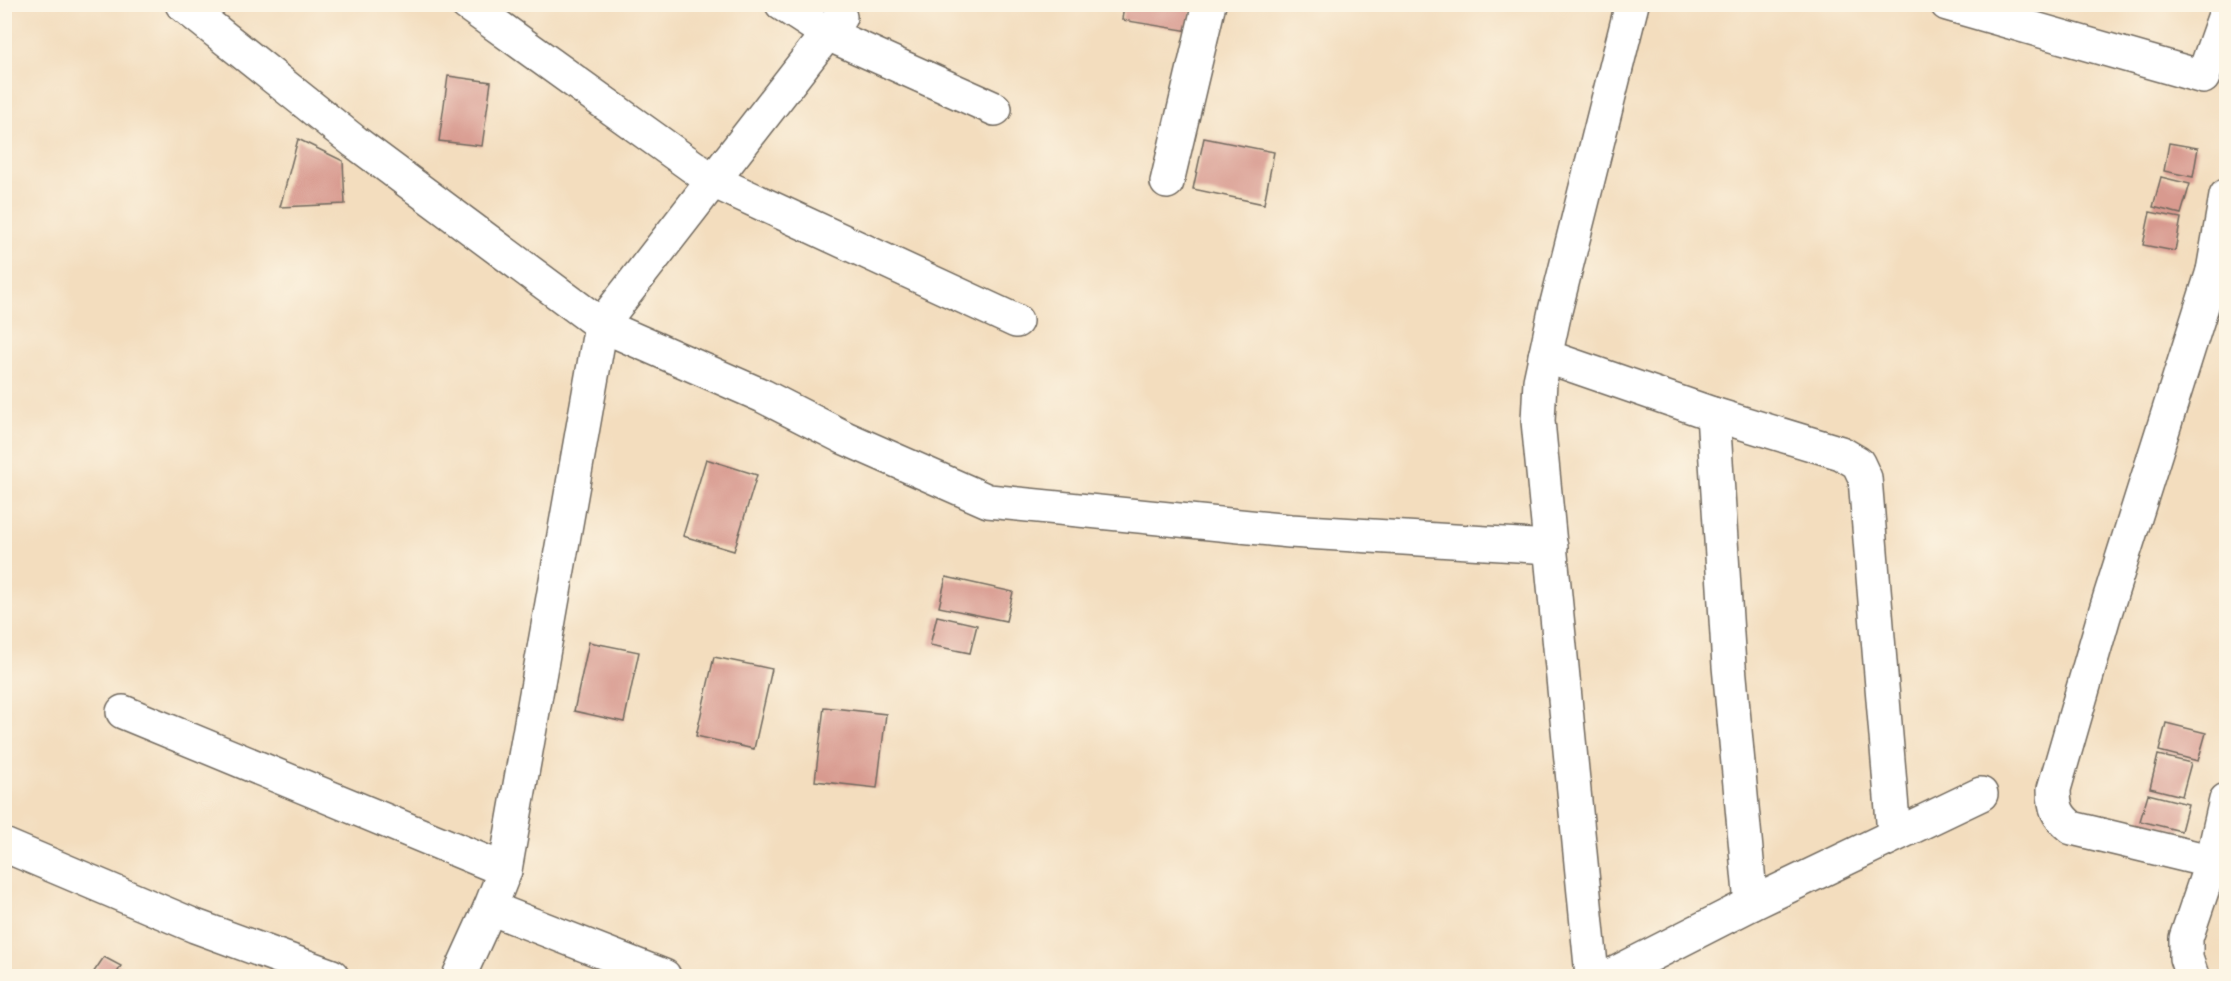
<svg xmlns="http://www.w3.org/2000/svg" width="2231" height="981" font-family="'Shantell Sans',sans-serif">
	<rect width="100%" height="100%" fill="#fcf5e5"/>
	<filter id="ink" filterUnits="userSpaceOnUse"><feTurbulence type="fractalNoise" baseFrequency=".0167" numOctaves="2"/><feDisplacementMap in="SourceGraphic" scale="12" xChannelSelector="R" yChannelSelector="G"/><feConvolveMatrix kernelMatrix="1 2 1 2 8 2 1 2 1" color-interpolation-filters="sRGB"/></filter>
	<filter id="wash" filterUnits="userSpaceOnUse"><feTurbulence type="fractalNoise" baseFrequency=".008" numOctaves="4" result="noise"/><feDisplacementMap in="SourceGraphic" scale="24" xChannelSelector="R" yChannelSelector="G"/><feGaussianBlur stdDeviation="1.35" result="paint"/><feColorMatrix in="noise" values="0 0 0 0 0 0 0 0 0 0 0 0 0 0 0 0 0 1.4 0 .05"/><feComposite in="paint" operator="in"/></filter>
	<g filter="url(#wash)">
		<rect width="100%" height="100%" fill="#f3ddbe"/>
		<g id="blocks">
			<g fill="#d89a8f">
				<polygon points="1124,4 1193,4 1189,31 1122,20"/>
				<polygon points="448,76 491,82 482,146 439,141"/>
				<polygon points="1204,138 1274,152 1264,204 1193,189"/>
				<polygon points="298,139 343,161 345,204 280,207"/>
				<polygon points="2169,143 2198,148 2193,177 2164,171"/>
				<polygon points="2161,177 2190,184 2181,214 2153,207"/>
				<polygon points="2150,212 2181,218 2175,251 2143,245"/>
				<polygon points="706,459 757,475 734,551 683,536"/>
				<polygon points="946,577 1013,592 1006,621 939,607"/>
				<polygon points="937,616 977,625 970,653 930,645"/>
				<polygon points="589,642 639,652 624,722 574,711"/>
				<polygon points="714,657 772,669 754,749 696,736"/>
				<polygon points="824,707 886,714 877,788 815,781"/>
				<polygon points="2166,723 2206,733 2198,761 2159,751"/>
				<polygon points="2158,755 2191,763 2182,796 2150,788"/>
				<polygon points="2148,794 2188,804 2181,831 2140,821"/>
				<polygon points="104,957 121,966 115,976 91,976"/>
			</g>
		</g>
	</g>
	<g filter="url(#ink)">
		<use href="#blocks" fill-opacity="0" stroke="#71695e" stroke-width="1.5"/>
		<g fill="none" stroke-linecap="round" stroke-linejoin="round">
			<g stroke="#71695e" stroke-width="36">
				<g id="minor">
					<polyline points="182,4 355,142 601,325 763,396 845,438 988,501 1290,531 1551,547"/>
					<polyline points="467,4 713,181 1016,321"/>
					<polyline points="782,4 828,34 995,109"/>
					<polyline points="1947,4 2203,77 2226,12"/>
					<polyline points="1167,182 1209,4"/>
					<polyline points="2226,196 2213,271 2226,276"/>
					<path d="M2213,271l-109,345 -50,173c0,19 3,27 18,39l154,37"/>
					<polyline points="1545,356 1713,414 1841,453 1858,463 1865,478 1894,834"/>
					<polyline points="1713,414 1729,666 1751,904"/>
					<polyline points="123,712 505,870"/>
					<polyline points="4,845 195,926 332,976"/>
					<polyline points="459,976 490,908"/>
					<polyline points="664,976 490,908 505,870 601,325 840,17"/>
					<polyline points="1592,976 1538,421 1540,381 1555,311 1632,4"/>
					<polyline points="1610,976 1751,904 1981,794"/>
					<polyline points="2192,976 2186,958 2186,938 2212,861 2226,800"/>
				</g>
			</g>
			<use href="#minor" stroke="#fff" stroke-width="33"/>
		</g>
	</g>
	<rect width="2231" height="981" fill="none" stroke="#fcf5e5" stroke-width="24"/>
</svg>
